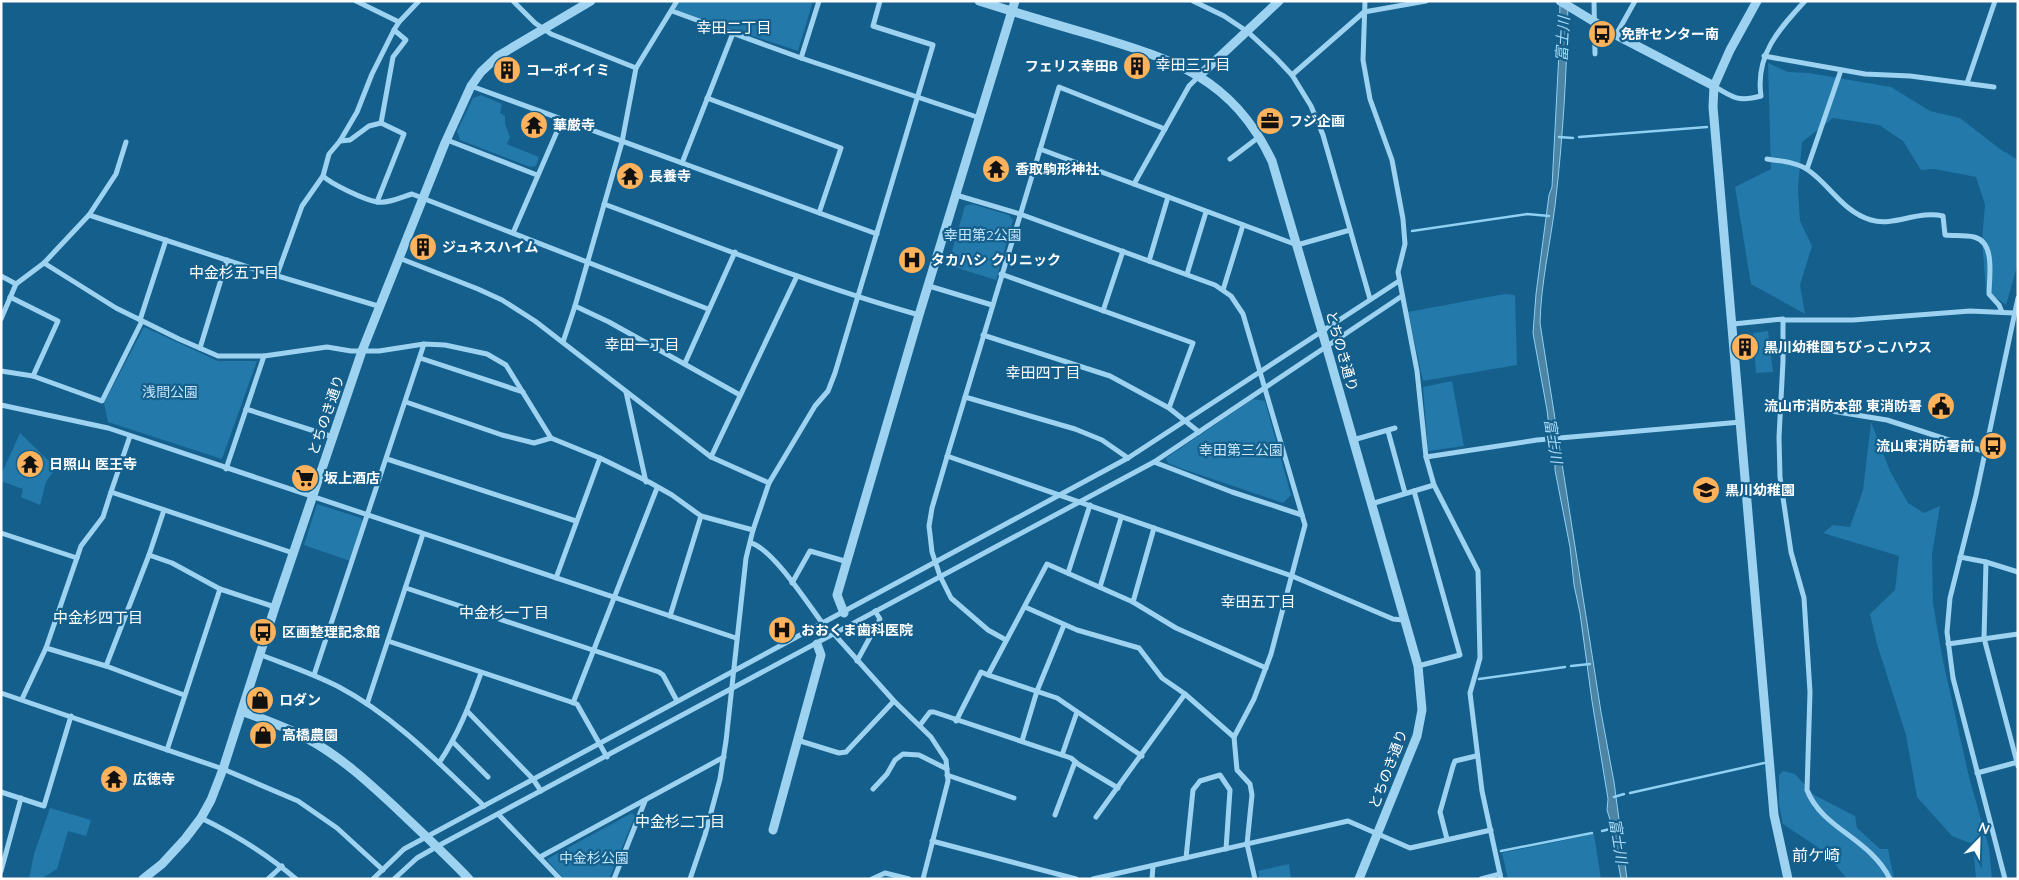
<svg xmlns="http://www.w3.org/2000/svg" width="2019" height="880" font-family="Quicksand,'Noto Sans JP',sans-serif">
	<rect width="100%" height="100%" fill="#145f8c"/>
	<g fill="#2379a9">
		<polygon points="680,1 813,1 798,51 675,10"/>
		<polygon points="1768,63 1788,72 1809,73 1891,87 1930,111 1960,118 2000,149 2018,160 2018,263 2006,305 1986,290 1982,240 1985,205 1976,177 1934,169 1921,170 1903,141 1879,125 1833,118 1802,142 1798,189 1800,221 1812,246 1800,285 1805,314 1751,284 1735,187 1771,169"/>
		<polygon points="481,95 502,104 500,113 505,116 505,124 510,137 507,144 539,157 536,166 530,167 460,140 457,131 473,98"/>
		<polygon points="972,204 1009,215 1013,220 996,280 948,265 965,206"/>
		<polygon points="1504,294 1515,295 1517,365 1423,381 1408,312"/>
		<polygon points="144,327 218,361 257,361 222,459 108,422 104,403"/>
		<polygon points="1768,331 1773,372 1756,373 1753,333"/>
		<polygon points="1452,381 1464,446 1428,451 1423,387"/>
		<polygon points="1253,399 1265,401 1291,495 1283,503 1180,468 1168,463 1166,458"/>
		<polygon points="1871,422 1890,471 1908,503 1924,513 1940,506 1932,554 1933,603 1942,656 1969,777 1989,848 1992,879 1976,879 1973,844 1952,836 1917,797 1906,735 1877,644 1870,614 1895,590 1899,556 1823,533 1833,525 1850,527 1863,490"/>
		<polygon points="20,433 56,468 46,482 40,505 21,497 23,489 1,481 1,475"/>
		<polygon points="317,504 361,518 363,522 350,561 304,545"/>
		<polygon points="1783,771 1795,774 1814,795 1855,816 1857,828 1880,849 1888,849 1894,879 1847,879 1825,852 1783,824 1779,804 1779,775"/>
		<polygon points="50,808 91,820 86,836 68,831 57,869 41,879 29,879 34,854"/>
		<polygon points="632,813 635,816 609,879 564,879 548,861 547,859"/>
		<polygon points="1594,834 1601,879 1508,879 1502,853"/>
		<polygon points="1289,864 1291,879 1260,879 1258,871"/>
	</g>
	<path fill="#4e84a4" stroke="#8fd0f3" d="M1560,1h8c-1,69 -5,137 -13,205 -5,39 -14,77 -15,117l61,389 13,70 13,97h-6l-10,-56 -4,-13 1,-11 -16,-98 -12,-88 -6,-28 -4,-38 -15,-77v-13l-4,-14 -4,-33 -14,-77 3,-39 13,-99 3,-8 7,-135z"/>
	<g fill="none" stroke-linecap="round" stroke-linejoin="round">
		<g stroke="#8fd0f3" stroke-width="2.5">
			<polyline points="1559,137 1573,138"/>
			<polyline points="1579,137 1707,127"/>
			<polyline points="1412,231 1527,214 1549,216"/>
			<polyline points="1571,666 1590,664"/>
			<polyline points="1479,679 1565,667"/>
			<polyline points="1630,793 1764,763"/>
			<polyline points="1614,797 1624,794"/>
			<polyline points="1602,831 1614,828"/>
			<polyline points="1501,851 1592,833"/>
		</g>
		<g stroke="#9dd2f0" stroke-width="5">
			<polyline points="356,1 399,22"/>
			<polyline points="513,1 535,23 551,34 636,68"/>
			<polyline points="1193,1 1224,16 1248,32 1275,57 1292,75 1311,106 1323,135 1370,299"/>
			<polyline points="1365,1 1363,60 1370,99 1392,160 1403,219 1405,244 1398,272 1417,371 1426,457 1434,485 1478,571 1480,658 1470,693 1482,791 1501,879"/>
			<polyline points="1594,1 1595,54"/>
			<polyline points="672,11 801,58 980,118"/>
			<polyline points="1616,35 1635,1"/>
			<polyline points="1764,56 1865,74 1910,76 1994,87"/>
			<polyline points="801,58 819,1"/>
			<polyline points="1292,75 1364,12 1426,1"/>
			<polyline points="1967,83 1995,1"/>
			<polyline points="471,86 877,234"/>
			<path d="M1714,86c19,12 25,16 47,10 -6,-41 18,-67 44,-95"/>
			<polyline points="707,98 841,148 819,213"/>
			<polyline points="447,140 537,175"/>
			<polyline points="340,141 350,140 369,126 381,123"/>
			<polyline points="1040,149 1297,245 1350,230"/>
			<polyline points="1230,159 1259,137"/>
			<path d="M1767,159c13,2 30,3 41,11 22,15 35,42 63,50 23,7 47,-10 72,-4l2,19c9,1 20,0 29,2 22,5 15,41 15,57l10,11 3,7"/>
			<polyline points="682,163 733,33"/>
			<polyline points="1807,169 1841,70"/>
			<path d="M323,176c8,8 42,24 54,26 11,2 25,-5 35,-8l296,115"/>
			<polyline points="1134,184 1189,86 1199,76"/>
			<polyline points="956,195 1020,214 1215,285 1231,296 1243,314 1305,525 1271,654 1254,699 1234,737"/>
			<polyline points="377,202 404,134 381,123 393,57 406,40 394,30"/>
			<path d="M604,204c105,39 208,81 315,111"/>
			<polyline points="89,215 116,174 126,142"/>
			<polyline points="513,233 562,120"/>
			<polyline points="399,258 478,289 502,300 535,321 711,457 769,483"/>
			<polyline points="1149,261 1168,197"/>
			<polyline points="44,263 116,308 179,339 218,356 264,356 327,347 351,351 379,351 424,344 445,345 487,354 506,365 551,438"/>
			<polyline points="1001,274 1193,343 1169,408"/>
			<polyline points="1187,274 1206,212"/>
			<polyline points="277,275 302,206 323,176 329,154 340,141 357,112 372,74 394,30 399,22 419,1"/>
			<polyline points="1,276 16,284 44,263 89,215 254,269 378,306"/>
			<polyline points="929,286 992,305"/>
			<polyline points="1223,290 1243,225"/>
			<polyline points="10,297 58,321 33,376"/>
			<polyline points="575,306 609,322 740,395"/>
			<polyline points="1103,311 1123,251"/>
			<polyline points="1,319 16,284"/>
			<polyline points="140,320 166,240"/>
			<polyline points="1783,320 1853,320 1970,311 2014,313"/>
			<path d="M1733,324l50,-5v42l-4,76 1,40 11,75 13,46 6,94 -3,98c15,39 63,48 83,89"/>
			<polyline points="983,335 1110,376 1169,408 1199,432"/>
			<polyline points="563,342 575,306 622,142 636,68 677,1"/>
			<polyline points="200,348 227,260"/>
			<polyline points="420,358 523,392"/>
			<polyline points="685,363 735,252"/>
			<polyline points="1,371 33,376 102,401 142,321"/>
			<polyline points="626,392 646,482"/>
			<polyline points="965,397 1075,429 1102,440 1128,458"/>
			<polyline points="406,402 502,435 534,443 551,438 600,458 649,482 672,495 701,516 753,530"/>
			<polyline points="1782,403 1887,420 1986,452"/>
			<polyline points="1,405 108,428 736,638"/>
			<polyline points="246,409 333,437"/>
			<polyline points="1388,431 1405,493"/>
			<polyline points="1353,440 1395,428"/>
			<polyline points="947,456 1292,576 1393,619 1403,620"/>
			<polyline points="711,457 797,276"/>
			<polyline points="1426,457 1537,440 1741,422"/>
			<polyline points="387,459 576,521"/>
			<polyline points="1154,462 1232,492 1302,515"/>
			<polyline points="226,469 264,356"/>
			<polyline points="1414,491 1460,655 1418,666"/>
			<polyline points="111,492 130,436"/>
			<polyline points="1371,504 1434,485"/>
			<polyline points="1,533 77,558"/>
			<path d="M751,543c22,6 57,61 72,81"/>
			<polyline points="149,555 172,563 220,589 167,750"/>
			<polyline points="1960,557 1986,562 2018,572"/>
			<polyline points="1986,562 1984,638 2018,766"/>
			<polyline points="1068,573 1090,505"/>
			<polyline points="556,578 600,458"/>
			<polyline points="792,583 810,551 848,562"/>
			<polyline points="1100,587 1121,518"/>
			<polyline points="406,588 659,672 663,675 677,701"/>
			<polyline points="220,589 275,607"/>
			<polyline points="1133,602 1154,528"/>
			<polyline points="1025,607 1077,630 1139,648 1162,678 1185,694"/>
			<polyline points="670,616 701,516"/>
			<polyline points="834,634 894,701 931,737 946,760 948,781 923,879"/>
			<polyline points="1006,640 988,630 951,598 940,576 932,552 929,526 932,508 949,450 1059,87 1165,129"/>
			<polyline points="388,641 577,704 607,757"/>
			<polyline points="1948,644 2018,634"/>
			<polyline points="46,648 106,666 184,695"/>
			<path d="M261,655c26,10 53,19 78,32 55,29 100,76 145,119"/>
			<polyline points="857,661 880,619 875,611"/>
			<polyline points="106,666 149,555 164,510"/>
			<polyline points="314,675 424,344"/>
			<polyline points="988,675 1057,698 1142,756"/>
			<polyline points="1,693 223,769 298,801 337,828 383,870"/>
			<polyline points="22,699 46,648 81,546 103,517 111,492 293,553"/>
			<polyline points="573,703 657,488"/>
			<polyline points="367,704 423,534"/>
			<polyline points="467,711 533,779 541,791"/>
			<polyline points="956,721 981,672 988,675 1047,564 1133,602 1176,628 1266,668"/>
			<polyline points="920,725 930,712 934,712 1071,758 1078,764 1118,788"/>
			<polyline points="797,740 839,753 846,752 894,701"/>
			<polyline points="1022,741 1037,691 1064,625"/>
			<polyline points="453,742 488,777"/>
			<polyline points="1062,755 1077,712"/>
			<path d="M439,763c19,-28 31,-59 42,-90"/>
			<polyline points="1977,773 2018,762"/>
			<polyline points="947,775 1014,798"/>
			<polyline points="873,789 887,774 895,760 903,754 919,755 947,769"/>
			<polyline points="1,792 44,806 71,716"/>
			<polyline points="499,815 560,879"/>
			<polyline points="1055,815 1075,762"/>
			<polyline points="1096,817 1185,694 1234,737 1237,770 1250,784 1252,795 1247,844 1255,879"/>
			<path d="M201,818c35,17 66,36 95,61"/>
			<polyline points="1447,839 1440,812 1453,766 1455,761 1476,756"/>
			<polyline points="932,841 1076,879"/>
			<polyline points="540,857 724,757"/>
			<polyline points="1186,858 1193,790 1200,781 1220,775 1230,790 1226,849"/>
			<polyline points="1,871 21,798"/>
			<polyline points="268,879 282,866"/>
			<polyline points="373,879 404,849 1128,458 1399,281"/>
			<polyline points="394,879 417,858 438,846 1154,462 1402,296"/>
			<polyline points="614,879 645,801"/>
			<polyline points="690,879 705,835 720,779 726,741 746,558 753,530 769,483 815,406 828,391 835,373 933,45 873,26 880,1"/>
			<polyline points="872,879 885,873 909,879"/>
			<polyline points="1093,879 1348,821 1410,848 1491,830"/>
			<polyline points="1152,879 1153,866"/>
			<polyline points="1481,879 1500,874"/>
			<polyline points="2005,879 1953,678 1947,632 1950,598 1976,495 2018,298"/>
		</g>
		<g stroke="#9dd2f0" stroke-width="9">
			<path d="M979,1c38,12 75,23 113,34 82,25 140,42 180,126l54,184 92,321 4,44 -5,26 -58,143"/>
			<polyline points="1560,1 1616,35 1714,86"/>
			<polyline points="1757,1 1730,50 1714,86 1713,107 1774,815 1788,879"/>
			<polyline points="1199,76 1279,1"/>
			<polyline points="844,613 837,595 919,315 1015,1"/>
			<path d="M242,711c22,9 45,16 66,28 33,18 60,43 87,68 25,24 50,47 74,72"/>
			<polyline points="773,830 821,655 817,644"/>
			<polyline points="143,879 162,864 185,839 201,818 211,800 223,769 275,607 362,351 445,143 471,86 481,72 498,56 591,1"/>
		</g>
	</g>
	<defs>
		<g id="bus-disc" transform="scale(1.4375)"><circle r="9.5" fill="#ffb25c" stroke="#145f8c"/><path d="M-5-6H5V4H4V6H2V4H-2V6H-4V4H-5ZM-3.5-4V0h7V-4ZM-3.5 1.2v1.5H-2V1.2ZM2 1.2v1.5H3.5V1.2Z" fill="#111"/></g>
		<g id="building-disc" transform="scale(1.4375)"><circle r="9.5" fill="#ffb25c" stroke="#145f8c"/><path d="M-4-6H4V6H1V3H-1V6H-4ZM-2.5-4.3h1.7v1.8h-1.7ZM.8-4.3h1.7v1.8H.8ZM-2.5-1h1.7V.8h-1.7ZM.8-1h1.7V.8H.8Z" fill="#111"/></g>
		<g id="office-disc" transform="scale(1.4375)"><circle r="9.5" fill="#ffb25c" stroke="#145f8c"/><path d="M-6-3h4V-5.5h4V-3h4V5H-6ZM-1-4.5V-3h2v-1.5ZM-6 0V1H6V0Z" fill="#111"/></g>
		<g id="temple-disc" transform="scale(1.4375)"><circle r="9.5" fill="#ffb25c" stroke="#145f8c"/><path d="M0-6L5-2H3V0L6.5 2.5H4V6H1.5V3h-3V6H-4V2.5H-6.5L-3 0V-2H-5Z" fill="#111"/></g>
		<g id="hospital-disc" transform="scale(1.4375)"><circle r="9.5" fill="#ffb25c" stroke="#145f8c"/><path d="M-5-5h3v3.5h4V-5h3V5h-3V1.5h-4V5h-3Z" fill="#111"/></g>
		<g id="civic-disc" transform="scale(1.4375)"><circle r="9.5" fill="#ffb25c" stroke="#145f8c"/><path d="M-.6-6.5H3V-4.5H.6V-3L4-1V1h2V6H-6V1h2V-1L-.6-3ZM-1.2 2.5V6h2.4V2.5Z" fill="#111"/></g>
		<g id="supermarket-disc" transform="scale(1.4375)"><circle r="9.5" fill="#ffb25c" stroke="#145f8c"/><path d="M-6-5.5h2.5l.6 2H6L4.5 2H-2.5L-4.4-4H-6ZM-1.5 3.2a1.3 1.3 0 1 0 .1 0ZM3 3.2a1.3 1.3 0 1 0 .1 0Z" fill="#111"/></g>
		<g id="school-disc" transform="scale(1.4375)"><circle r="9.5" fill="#ffb25c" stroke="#145f8c"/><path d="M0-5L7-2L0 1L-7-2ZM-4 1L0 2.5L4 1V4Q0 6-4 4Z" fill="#111"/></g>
		<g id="shop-disc" transform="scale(1.4375)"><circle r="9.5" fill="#ffb25c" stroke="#145f8c"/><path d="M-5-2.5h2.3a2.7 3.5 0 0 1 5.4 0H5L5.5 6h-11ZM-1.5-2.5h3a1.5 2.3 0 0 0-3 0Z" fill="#111"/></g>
	</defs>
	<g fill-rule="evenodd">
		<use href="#bus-disc" x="1602" y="34"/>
		<use href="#building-disc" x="1137" y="66"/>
		<use href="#building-disc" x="507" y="70"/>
		<use href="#office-disc" x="1270" y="121"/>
		<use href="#temple-disc" x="534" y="125"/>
		<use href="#temple-disc" x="996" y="169"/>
		<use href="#temple-disc" x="630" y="176"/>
		<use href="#building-disc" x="423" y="247"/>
		<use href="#hospital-disc" x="912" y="260"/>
		<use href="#building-disc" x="1745" y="347"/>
		<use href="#civic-disc" x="1941" y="406"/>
		<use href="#bus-disc" x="1993" y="446"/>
		<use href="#temple-disc" x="30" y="464"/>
		<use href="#supermarket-disc" x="305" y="478"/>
		<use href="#school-disc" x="1706" y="490"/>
		<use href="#hospital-disc" x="782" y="630"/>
		<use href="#bus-disc" x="263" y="632"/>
		<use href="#shop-disc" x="260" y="700"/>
		<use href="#shop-disc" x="263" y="735"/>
		<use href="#temple-disc" x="114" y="779"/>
	</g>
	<g text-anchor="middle" stroke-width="4.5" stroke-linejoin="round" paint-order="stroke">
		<g font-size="14" font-weight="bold" fill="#fff" stroke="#145f8c" text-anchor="start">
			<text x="1621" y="39">免許センター南</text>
			<text x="1118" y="71" text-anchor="end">フェリス幸田B</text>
			<text x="526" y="75">コーポイイミ</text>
			<text x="1289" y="126">フジ企画</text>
			<text x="553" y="130">華厳寺</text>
			<text x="1015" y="174">香取駒形神社</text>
			<text x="649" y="181">長養寺</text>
			<text x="442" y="252">ジュネスハイム</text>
			<text x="931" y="265">タカハシ クリニック</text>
			<text x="1764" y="352">黒川幼稚園ちびっこハウス</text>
			<text x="1922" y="411" text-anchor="end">流山市消防本部 東消防署</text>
			<text x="1974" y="451" text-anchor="end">流山東消防署前</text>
			<text x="49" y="469">日照山 医王寺</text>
			<text x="324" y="483">坂上酒店</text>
			<text x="1725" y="495">黒川幼稚園</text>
			<text x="801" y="635">おおくま歯科医院</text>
			<text x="282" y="637">区画整理記念館</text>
			<text x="279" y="705">ロダン</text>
			<text x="282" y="740">高橋農園</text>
			<text x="133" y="784">広徳寺</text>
		</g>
		<g font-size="14" fill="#c4e7fc" stroke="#145f8c">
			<text x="983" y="240">幸田第2公園</text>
			<text x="170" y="397">浅間公園</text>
			<text x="1241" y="455">幸田第三公園</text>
			<text x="594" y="863">中金杉公園</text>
		</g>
		<g font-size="14" fill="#fff" stroke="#145f8c">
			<text transform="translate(1342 351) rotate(74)" y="5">とちのき通り</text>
			<text transform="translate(326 415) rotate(-71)" y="5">とちのき通り</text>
			<text transform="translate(1388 769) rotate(-69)" y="5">とちのき通り</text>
		</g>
		<g font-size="15" fill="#fff" stroke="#145f8c">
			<text x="734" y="33">幸田二丁目</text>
			<text x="1193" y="70">幸田三丁目</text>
			<text x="234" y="278">中金杉五丁目</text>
			<text x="642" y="350">幸田一丁目</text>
			<text x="1043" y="378">幸田四丁目</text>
			<text x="1258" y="607">幸田五丁目</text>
			<text x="504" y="618">中金杉一丁目</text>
			<text x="98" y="623">中金杉四丁目</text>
			<text x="680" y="827">中金杉二丁目</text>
		</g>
		<g font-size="15" font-style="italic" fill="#a9dbf7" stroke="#145f8c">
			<text transform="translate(1563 39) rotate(-87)" y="5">富士川</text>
			<text transform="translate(1553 441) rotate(81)" y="5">富士川</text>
			<text transform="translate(1618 841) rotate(81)" y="5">富士川</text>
		</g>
		<g font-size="16" fill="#fff" stroke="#145f8c">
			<text x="1816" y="861">前ケ崎</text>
		</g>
	</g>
	<rect width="2019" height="880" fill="none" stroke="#ffffff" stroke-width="5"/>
	<g transform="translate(1979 840) rotate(23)" stroke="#145f8c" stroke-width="4" paint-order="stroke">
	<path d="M0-4L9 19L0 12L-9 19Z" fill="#ffffff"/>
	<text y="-8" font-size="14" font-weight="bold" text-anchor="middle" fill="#ffffff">N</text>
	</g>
</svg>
